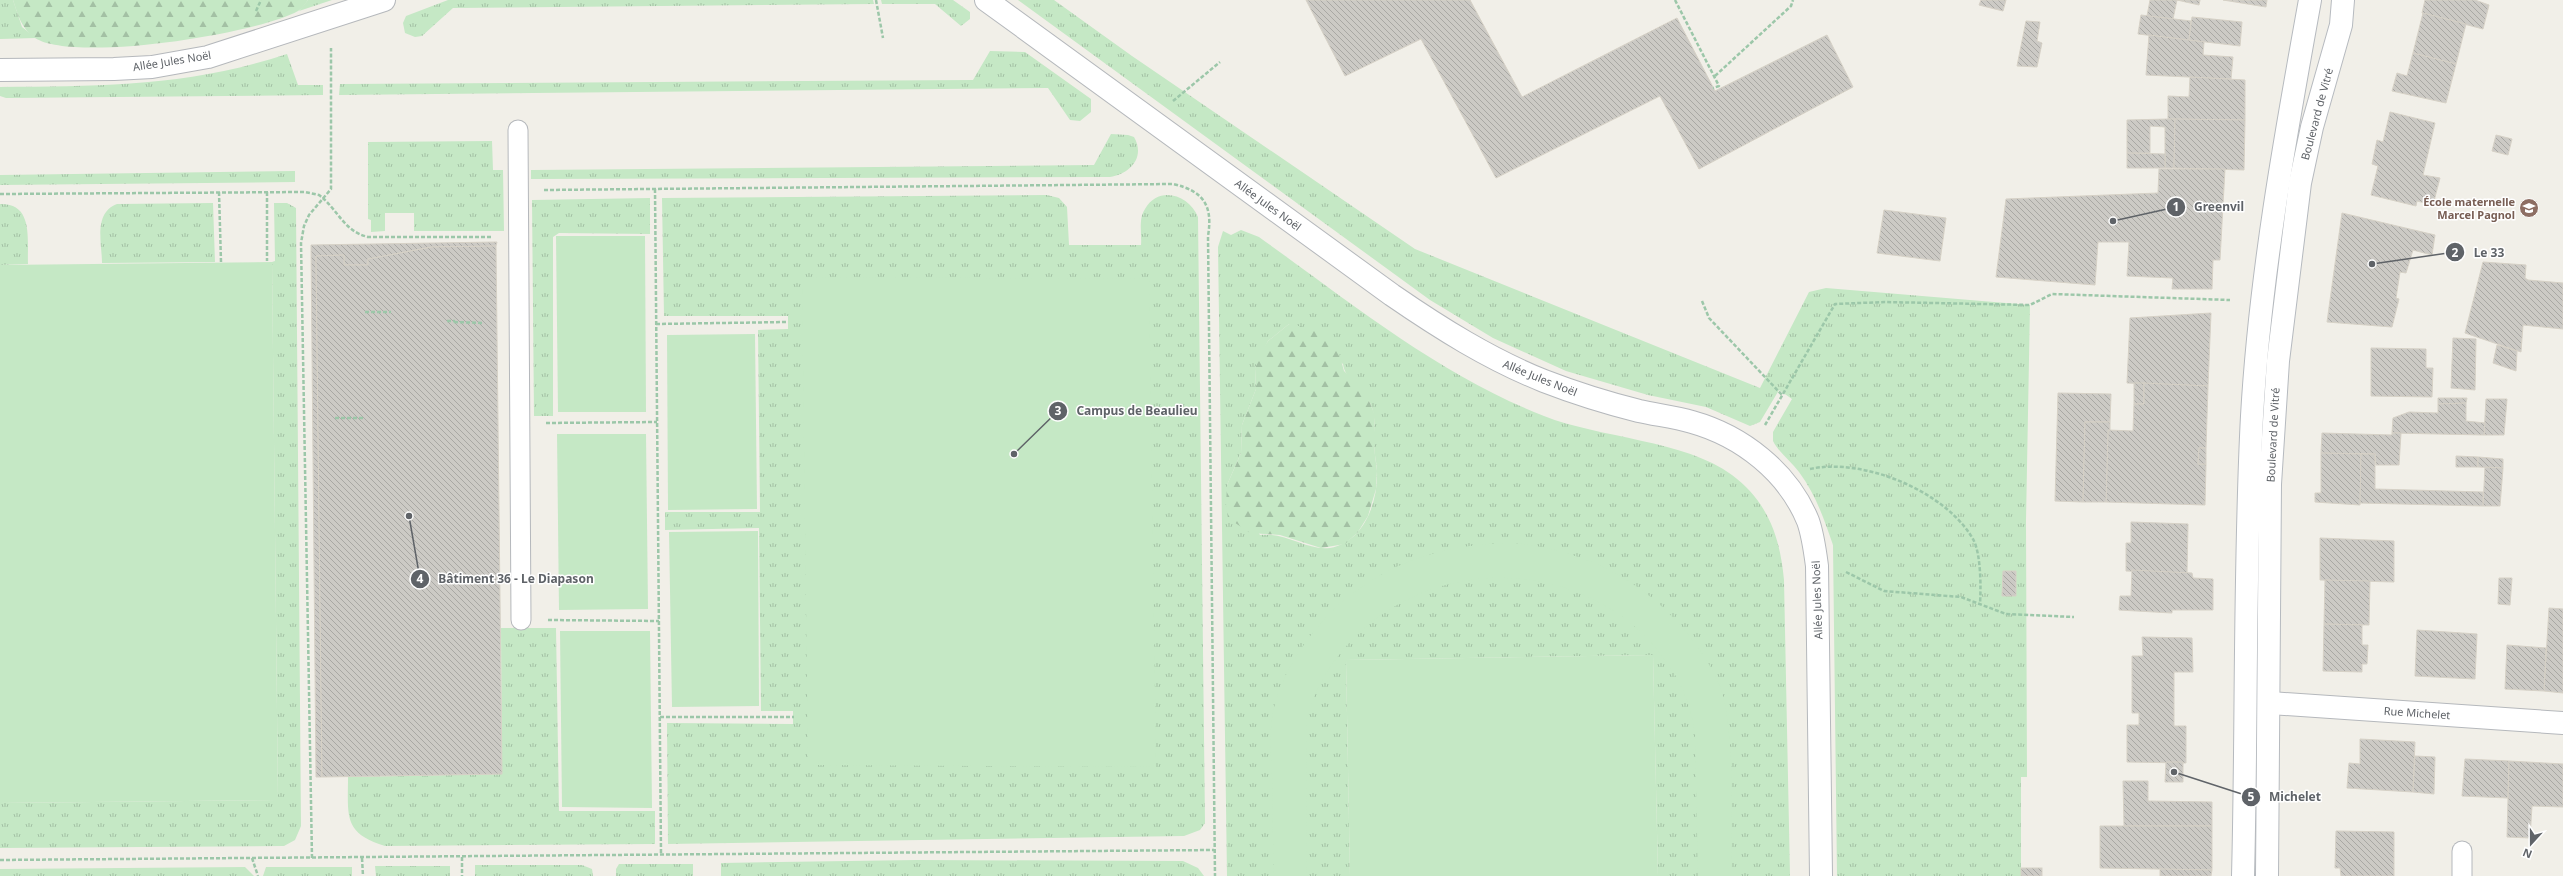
<svg xmlns="http://www.w3.org/2000/svg" width="2563" height="876" font-family="'Noto Sans',sans-serif">
	<defs>
		<pattern id="grass-tufts" width="24" height="20" patternUnits="userSpaceOnUse"><rect width="24" height="20" fill="#c5e8c5"/><path d="M3 7l-1-3M5 7V3M7 7l1-3M15 17l-1-3M17 17v-4M19 17l1-3" fill="none" stroke="#a3c0a4"/></pattern>
		<pattern id="forest-firs" width="22" height="20" patternUnits="userSpaceOnUse"><rect width="22" height="20" fill="#c5e8c5"/><path d="M5 1l3.5 6h-7zM16 11l3.5 6h-7z" fill="#a3c0a4"/></pattern>
		<pattern id="building-back-hatch" width="6" height="6" patternUnits="userSpaceOnUse"><rect width="6" height="6" fill="#cccac5"/><path d="M-1 5l2 2M0 0l6 6M5-1l2 2" fill="none" stroke="#a9a8a4"/></pattern>
	</defs>
	<rect width="100%" height="100%" fill="#f1efe8"/>
	<g fill="url(#grass-tufts)" fill-rule="evenodd">
		<polygon points="0,0 13,0 22,27 36,38 0,39"/>
		<polygon points="308,0 332,0 299,11"/>
		<polygon points="448,0 873,0 874,4 453,8 422,36 415,37 405,33 403,23 406,16"/>
		<polygon points="881,0 953,0 970,12 970,19 961,26 935,4 882,4"/>
		<path d="M1018,0h36l78,56 283,193 345,139 49,-96 17,-4 204,17 -4,216 1,256h-6v99h-184l-4,-331c-9,-26 -17,-50 -34,-73 -8,-11 -20,-19 -26,-31v-9l19,-33 -13,-9 -19,32 -10,4 -44,-19 -58,-12 -82,-24 -73,-33 -63,-38z"/>
		<polygon points="990,51 1025,52 1091,99 1091,112 1080,121 1070,120 1048,88 339,95 340,84 973,80"/>
		<path d="M287,54l11,31h25v10l-317,3 -6,-2v-9c103,-1 187,0 287,-33z"/>
		<path d="M1111,134l17,1 6,2c12,21 -5,37 -24,40l-579,2v-9l563,-5z"/>
		<polygon points="492,141 493,170 503,170 504,231 414,231 414,213 385,213 385,231 371,232 371,220 368,219 368,142"/>
		<polygon points="295,171 295,182 0,185 0,175"/>
		<path d="M1047,195l12,3 8,9 2,38h72c1,-11 -3,-26 4,-36 14,-24 44,-14 53,8l7,606 -5,7 -16,6 -516,8 -1,-121 126,1v-13h-32l-2,-183 -94,2v-18h95l-2,-182 30,-1v-13h-124l-2,-118z"/>
		<polygon points="650,198 650,234 559,233 553,237 553,416 534,416 532,200"/>
		<path d="M213,203l2,59 -113,1c0,-19 -9,-50 15,-59z"/>
		<polygon points="274,203 287,203 296,208 301,826 295,840 284,846 0,848 0,803 278,800 272,262 275,261"/>
		<path d="M0,204c34,-1 27,36 28,60l-28,1z"/>
		<path d="M1241,230l18,7c91,65 180,138 285,179 55,22 141,24 188,59 36,27 48,62 52,105l6,296h-132l-5,-221 -307,5 4,216h-123l-9,-629 5,-16 8,4zM1289,324l54,40c2,16 20,25 27,39 7,14 3,27 4,42 0,9 3,18 3,27 1,30 -13,70 -47,76 -23,3 -44,-16 -70,-13l-33,-50 14,-32 1,-28 14,-36 -1,-21 13,-27z"/>
		<path d="M501,628h55l3,183h96v33l-270,2c-42,-13 -37,-30 -37,-69l154,-3z"/>
		<polygon points="917,860 1183,861 1198,868 1204,876 721,876 721,863"/>
		<polygon points="619,864 693,864 693,876 616,876 616,869"/>
		<polygon points="475,865 582,865 592,869 593,876 475,876"/>
		<polygon points="375,866 450,866 450,876 376,876"/>
		<polygon points="245,867 254,876 0,876 0,869"/>
		<polygon points="266,867 352,867 352,876 263,876"/>
	</g>
	<g fill="url(#forest-firs)">
		<path d="M13,0h295c-3,4 -6,9 -10,11 -41,23 -224,52 -263,27 -14,-10 -17,-23 -22,-38z"/>
		<polygon points="1289,324 1323,331 1339,353 1344,371 1365,391 1374,413 1374,447 1377,471 1376,489 1368,516 1358,532 1345,544 1321,548 1280,535 1250,533 1228,518 1226,506 1227,485 1241,453 1242,425 1256,389 1255,368 1260,354 1268,341"/>
	</g>
	<g fill="#c5e8c5">
		<polygon points="556,236 645,236 646,412 558,412"/>
		<polygon points="272,262 278,800 0,803 0,265"/>
		<polygon points="802,277 1149,279 1156,767 808,765"/>
		<polygon points="755,334 757,509 668,510 667,335"/>
		<polygon points="557,434 646,434 648,609 559,610"/>
		<polygon points="758,531 759,706 672,707 669,532"/>
		<path d="M1514,543c73,7 136,40 180,99 13,18 27,39 31,62 10,55 6,115 7,172h-34l-3,-140c-4,-40 -23,-73 -52,-102 -81,-77 -213,-75 -291,6 -22,23 -39,51 -46,83l1,153h-33c-1,-33 -2,-67 -2,-100 -1,-21 -3,-43 1,-64 5,-23 15,-44 28,-63 50,-74 126,-106 213,-106z"/>
		<polygon points="560,631 650,631 652,808 562,807"/>
		<polygon points="1653,655 1658,876 1350,876 1346,660"/>
	</g>
	<g fill="url(#building-back-hatch)" stroke="#d6d1c6">
		<polygon points="1306,0 1470,0 1522,97 1677,18 1715,91 1827,35 1853,87 1699,169 1660,96 1496,178 1421,39 1345,76"/>
		<polygon points="1981,0 2006,0 2003,11 1979,5"/>
		<polygon points="2150,0 2177,0 2173,19 2147,16"/>
		<polygon points="2177,0 2200,0 2199,5"/>
		<polygon points="2223,0 2267,0 2266,7"/>
		<polygon points="2425,0 2475,0 2489,5 2483,29 2422,13"/>
		<polygon points="2423,13 2466,24 2456,64 2413,53"/>
		<polygon points="2141,15 2191,21 2189,40 2138,34"/>
		<polygon points="2192,17 2242,22 2240,46 2189,40"/>
		<polygon points="2026,21 2040,22 2037,41 2042,43 2037,67 2017,66"/>
		<polygon points="2149,35 2204,42 2203,55 2233,57 2231,79 2146,75"/>
		<polygon points="2413,53 2456,64 2446,103 2392,91 2397,73 2407,76"/>
		<polygon points="2190,77 2245,80 2245,120 2168,119 2168,96 2189,97"/>
		<polygon points="2390,112 2435,123 2423,175 2440,178 2433,205 2417,201 2416,206 2371,195 2378,166 2372,164 2377,140 2383,142"/>
		<polygon points="2168,119 2175,119 2174,168 2165,168 2165,127 2150,126 2150,153 2127,153 2127,120"/>
		<polygon points="2175,119 2245,120 2244,170 2174,168"/>
		<polygon points="2496,135 2512,139 2508,155 2492,151"/>
		<polygon points="2127,153 2165,154 2165,168 2127,168"/>
		<polygon points="2159,169 2225,169 2220,260 2213,260 2212,289 2172,289 2173,278 2127,276 2129,242 2098,242 2095,285 1996,277 2006,199 2158,193"/>
		<polygon points="1884,210 1946,218 1940,261 1877,253"/>
		<polygon points="2342,213 2435,235 2432,255 2413,250 2406,273 2400,272 2396,298 2399,299 2392,327 2327,322"/>
		<polygon points="497,242 496,246 432,247 368,259 368,265 344,265 344,255 316,256 322,777 316,777 311,245"/>
		<polygon points="496,246 502,774 322,777 316,256 344,255 344,265 368,265 368,259 432,247"/>
		<polygon points="2483,262 2526,265 2525,278 2528,280 2563,283 2563,329 2523,325 2521,352 2465,333"/>
		<polygon points="2211,313 2208,386 2127,383 2130,318"/>
		<polygon points="2453,338 2476,339 2475,390 2451,388"/>
		<polygon points="2497,345 2517,351 2516,371 2493,363"/>
		<polygon points="2371,348 2426,349 2426,368 2433,368 2432,397 2371,396"/>
		<rect x="2134" y="383" width="10" height="21"/>
		<polygon points="2144,383 2208,386 2206,448 2199,448 2198,464 2206,464 2205,505 2106,502 2108,430 2133,431 2134,404 2144,404"/>
		<polygon points="2058,393 2111,394 2110,422 2085,422 2083,502 2055,501"/>
		<polygon points="2438,398 2467,398 2466,403 2438,404"/>
		<polygon points="2486,399 2507,399 2504,435 2484,435"/>
		<polygon points="2466,403 2466,421 2485,423 2484,435 2392,433 2393,418 2409,412 2438,413 2438,404"/>
		<polygon points="2085,422 2110,422 2110,430 2108,430 2106,502 2083,502"/>
		<polygon points="2322,433 2392,435 2392,433 2401,433 2399,465 2376,465 2375,454 2321,453"/>
		<polygon points="2199,448 2206,448 2206,464 2198,464"/>
		<polygon points="2321,453 2361,454 2360,505 2315,502 2315,493 2321,493"/>
		<polygon points="2361,454 2375,454 2375,489 2483,492 2483,506 2360,503"/>
		<polygon points="2456,456 2478,457 2478,467 2456,467"/>
		<polygon points="2478,457 2503,459 2503,468 2478,467"/>
		<polygon points="2485,467 2503,468 2500,506 2483,506"/>
		<polygon points="2131,522 2188,524 2187,573 2126,571 2126,543 2131,543"/>
		<polygon points="2320,538 2394,541 2394,582 2320,580"/>
		<polygon points="2132,570 2192,573 2193,578 2213,579 2213,610 2172,610 2172,613 2119,610 2120,596 2131,596"/>
		<polygon points="2003,571 2016,571 2016,596 2002,596"/>
		<polygon points="2499,578 2512,578 2510,605 2498,604"/>
		<polygon points="2325,580 2370,581 2369,625 2324,624"/>
		<polygon points="2549,608 2563,609 2563,693 2544,691"/>
		<polygon points="2324,624 2362,625 2362,645 2368,645 2367,664 2362,664 2362,672 2323,671"/>
		<polygon points="2417,630 2477,634 2475,679 2415,676"/>
		<polygon points="2142,637 2192,638 2193,672 2174,672 2174,726 2186,726 2186,763 2127,762 2127,725 2139,725 2139,713 2132,713 2132,656 2143,656"/>
		<polygon points="2507,645 2546,648 2544,691 2505,689"/>
		<polygon points="2360,739 2415,742 2413,792 2347,788 2349,763 2360,764"/>
		<polygon points="2415,756 2435,757 2434,794 2413,792"/>
		<polygon points="2465,759 2509,761 2508,798 2462,796"/>
		<polygon points="2509,761 2563,764 2563,807 2532,806 2530,838 2507,837"/>
		<polygon points="2166,762 2183,762 2183,782 2165,782"/>
		<polygon points="2123,781 2148,781 2148,801 2212,802 2212,826 2124,826"/>
		<polygon points="2100,826 2212,826 2212,870 2100,868"/>
		<polygon points="2336,831 2394,832 2394,876 2341,876 2340,868 2335,868"/>
		<rect x="2021" y="868" width="21" height="8"/>
		<polygon points="2160,869 2212,870 2211,876 2160,876"/>
	</g>
	<g fill="none" stroke-linecap="round" stroke-linejoin="round">
		<g stroke="#b5b8bc" stroke-width="21">
			<g id="lane">
				<polyline points="518,130 521,620"/>
				<polyline points="2462,876 2462,851"/>
			</g>
		</g>
		<g stroke="#b5b8bc" stroke-width="24">
			<g id="street">
				<path d="M986,0l406,295c48,33 97,64 152,86 31,12 63,22 95,30 18,4 36,6 53,11 50,14 96,50 116,99 5,14 7,30 9,45l4,310"/>
				<polyline points="0,70 114,69 152,67 208,57 384,0"/>
				<polyline points="2270,703 2563,723"/>
			</g>
		</g>
		<g stroke="#b6babf" stroke-width="24">
			<g id="secondary">
				<path d="M2243,876c4,-153 1,-307 9,-460 8,-140 33,-278 58,-416"/>
				<polyline points="2267,876 2270,484 2278,361 2300,183 2312,127 2341,25 2343,0"/>
			</g>
		</g>
		<g stroke="#9cc7a9" stroke-width="2.5" stroke-dasharray="4 2" stroke-linecap="butt">
			<polyline points="876,0 883,38"/>
			<polyline points="1675,0 1719,86 1713,88"/>
			<polyline points="256,11 261,0"/>
			<polyline points="1715,76 1791,6 1793,0"/>
			<polyline points="1173,101 1220,62"/>
			<polyline points="655,189 661,854"/>
			<path d="M544,190l629,-6c31,7 40,22 35,52l7,640"/>
			<polyline points="219,192 221,262"/>
			<polyline points="267,192 267,261"/>
			<path d="M0,194l305,-2 14,3c19,14 24,36 49,42h123"/>
			<polyline points="1702,301 1709,318 1783,396"/>
			<polyline points="365,312 391,312"/>
			<polyline points="447,321 455,321"/>
			<polyline points="454,322 484,323"/>
			<polyline points="656,324 788,322"/>
			<polyline points="335,418 364,418"/>
			<polyline points="546,423 657,422"/>
			<polyline points="1765,425 1835,304 1885,302 2030,305 2052,294 2230,300"/>
			<path d="M1810,469c53,-12 138,23 164,72 7,15 7,47 6,63"/>
			<polyline points="1846,572 1884,591 1961,597 2006,614 2074,617"/>
			<polyline points="548,620 659,621"/>
			<polyline points="660,717 794,717"/>
			<polyline points="462,857 462,876"/>
			<polyline points="252,858 258,876"/>
			<polyline points="312,858 301,243 304,226 309,215 331,189 331,48"/>
			<polyline points="362,858 363,876"/>
			<polyline points="0,860 1214,850"/>
		</g>
		<use href="#lane" stroke="#fff" stroke-width="19"/>
		<use href="#street" stroke="#fff" stroke-width="22"/>
		<use href="#secondary" stroke="#fff" stroke-width="22"/>
	</g>
	<defs>
		<g id="school-disc" transform="scale(1)"><circle r="9.5" fill="#8d6e63" stroke="#fff"/><path d="M0-5L7-2L0 1L-7-2ZM-4 1L0 2.5L4 1V4Q0 6-4 4Z" fill="#fff"/></g>
	</defs>
	<g fill-rule="evenodd">
		<use href="#school-disc" x="2529" y="208"/>
	</g>
	<g text-anchor="middle" stroke-width="3" stroke-linejoin="round" paint-order="stroke">
		<g font-size="11" fill="#5f6368" stroke="#fff">
			<text transform="translate(172 61) rotate(-9)" y="4">Allée Jules Noël</text>
			<text transform="translate(2317 114) rotate(-75)" y="4">Boulevard de Vitré</text>
			<text transform="translate(1268 205) rotate(36)" y="4">Allée Jules Noël</text>
			<text transform="translate(1540 378) rotate(22)" y="4">Allée Jules Noël</text>
			<text transform="translate(2273 435) rotate(-87)" y="4">Boulevard de Vitré</text>
			<text transform="translate(1817 600) rotate(-92)" y="4">Allée Jules Noël</text>
			<text transform="translate(2417 713) rotate(4)" y="4">Rue Michelet</text>
		</g>
		<g font-size="11" font-weight="bold" fill="#785e54" stroke="#fff" text-anchor="end">
			<text x="2515" y="206">École maternelle<tspan x="2515" dy="13">Marcel Pagnol</tspan></text>
		</g>
	</g>
	<path fill="none" stroke="#5f6368" stroke-width="1.5" d="M2113 221L2176 207M2372 264L2455 252M1014 454L1058 411M409 516L420 579M2174 772L2251 797"/>
	<g fill="#5f6368" stroke="#fff" stroke-width="1.5">
		<circle cx="2113" cy="221" r="4"/>
		<circle cx="2372" cy="264" r="4"/>
		<circle cx="1014" cy="454" r="4"/>
		<circle cx="409" cy="516" r="4"/>
		<circle cx="2174" cy="772" r="4"/>
		<circle cx="2176" cy="207" r="10"/>
		<circle cx="2455" cy="252" r="10"/>
		<circle cx="1058" cy="411" r="10"/>
		<circle cx="420" cy="579" r="10"/>
		<circle cx="2251" cy="797" r="10"/>
	</g>
	<g font-size="12" text-anchor="middle" font-weight="bold" fill="#fff">
		<text x="2176" y="211">1</text>
		<text x="2455" y="257">2</text>
		<text x="1058" y="415">3</text>
		<text x="420" y="583">4</text>
		<text x="2251" y="801">5</text>
	</g>
	<g font-size="12" text-anchor="middle" font-weight="bold" fill="#5f6368" stroke="#fff" stroke-width="3" stroke-linejoin="round" paint-order="stroke">
		<text x="2219" y="211">Greenvil</text>
		<text x="2489" y="257">Le 33</text>
		<text x="1137" y="415">Campus de Beaulieu</text>
		<text x="516" y="583">Bâtiment 36 - Le Diapason</text>
		<text x="2295" y="801">Michelet</text>
	</g>
	<g transform="translate(2531 844) rotate(201)" stroke="#ffffff" stroke-width="3" paint-order="stroke">
	<path d="M0-3L7 15L0 10L-7 15Z" fill="#5f6368"/>
	<text y="-6" font-size="11" font-weight="bold" text-anchor="middle" fill="#5f6368">N</text>
	</g>
</svg>
